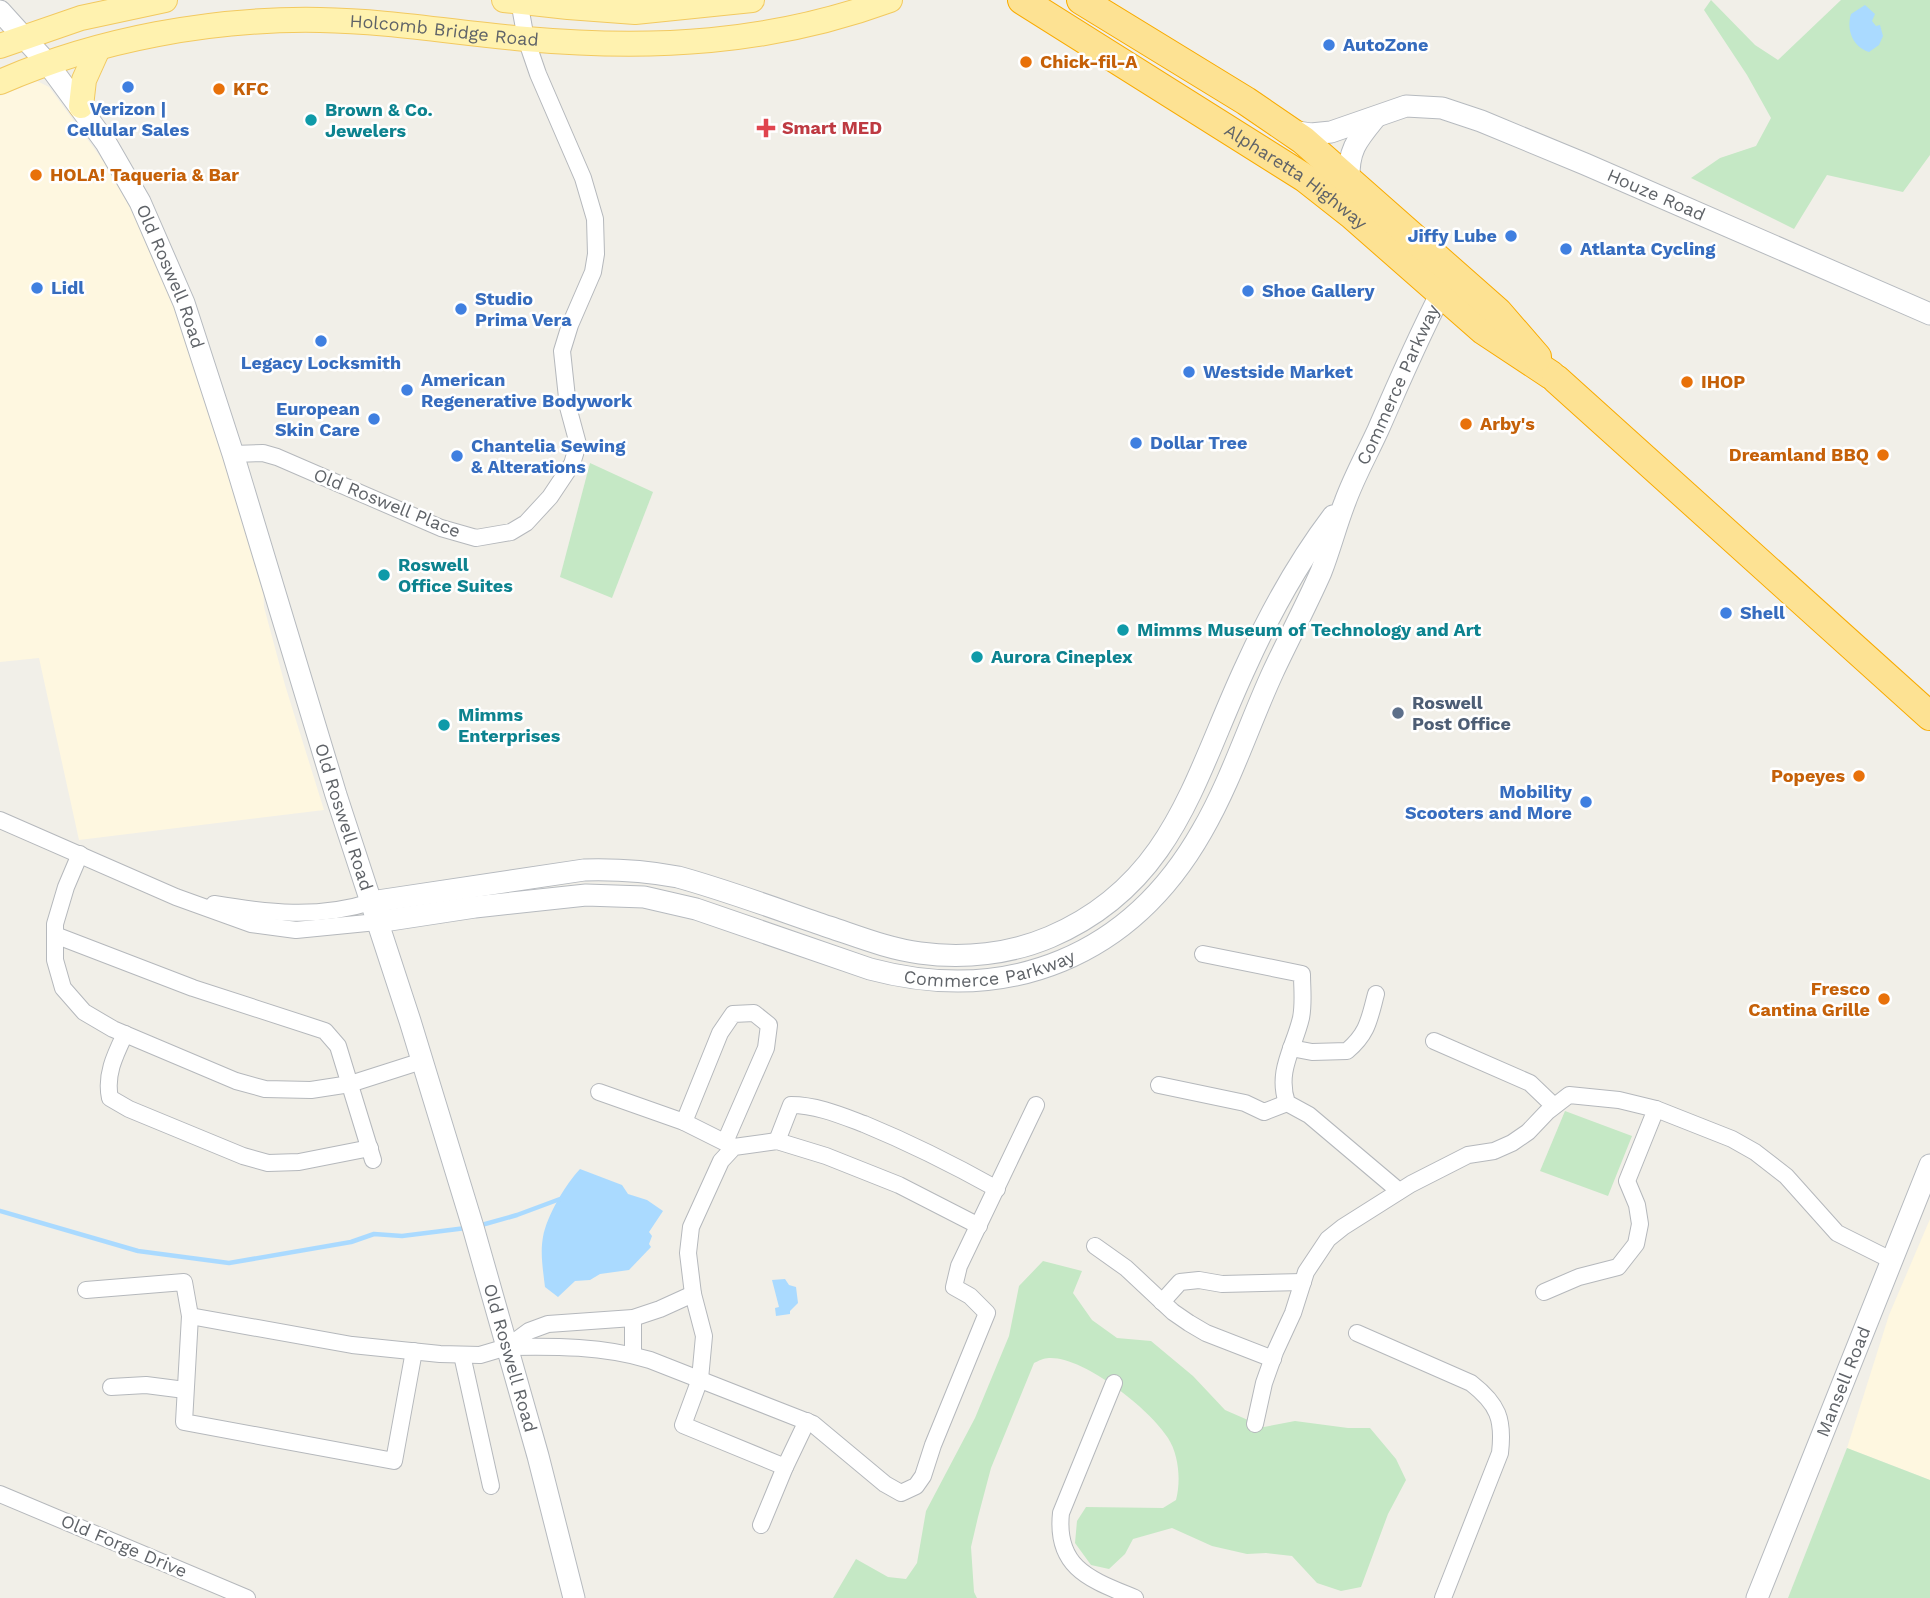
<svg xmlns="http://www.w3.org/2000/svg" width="1930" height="1598" font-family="'Work Sans',sans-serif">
	<rect width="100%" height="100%" fill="#f1efe8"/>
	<g fill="#fef7e0">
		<polygon points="37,81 49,87 107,166 161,264 179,309 263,583 264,607 285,685 324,810 79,840 39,658 0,662 0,96"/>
		<polygon points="1930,1219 1930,1480 1847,1448 1889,1315"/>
	</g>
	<g fill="#c5e8c5">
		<polygon points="1711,0 1755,45 1778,60 1841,0 1930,0 1930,155 1903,192 1827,175 1794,229 1691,178 1720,158 1756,146 1771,118 1747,75 1704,10"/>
		<polygon points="590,463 653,492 612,598 560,577"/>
		<polygon points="1565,1111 1632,1136 1608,1196 1540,1171"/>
		<path d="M1043,1261l39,10 -9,22 19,27 25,18 34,3 42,35 32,34 39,17 31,-6 53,7h22l26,31 10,21 -18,34 -27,73 -20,4 -24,-8 -25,-27 -26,-3 -19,1 -35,-8 -40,-18 -39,11 -8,15 -16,15 -18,-4 -16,-22 2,-22 9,-14 77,1 13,-8c5,-19 3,-45 -8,-62 -18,-29 -85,-82 -119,-80 -5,0 -11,3 -15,5l-43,105 -13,49 -7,30 3,45 3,6h-144l23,-39 32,18 18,2 11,-16 9,-52 49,-93 34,-82 10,-50z"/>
		<polygon points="1847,1448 1930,1480 1930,1598 1788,1598"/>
	</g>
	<g fill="#aadaff">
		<path d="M1865,5l10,9 -3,7 4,5 4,-1 3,11 -4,9 -10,7c-16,-5 -23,-22 -18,-38z"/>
		<path d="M580,1169l42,16 6,9 19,6 16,11 -14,21 3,4 -3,8 2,3 -22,23 -29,4 -10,6 -15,1 -17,16 -13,-10c-2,-17 -5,-34 -2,-50 4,-22 23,-53 37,-68z"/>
		<polygon points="785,1279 789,1285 796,1287 798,1303 790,1311 790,1314 776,1316 775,1308 779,1307 772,1280"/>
	</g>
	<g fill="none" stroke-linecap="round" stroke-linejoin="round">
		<g stroke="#aadaff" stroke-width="4.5">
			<polyline points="0,1211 138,1251 229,1263 351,1242 374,1234 402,1236 466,1228"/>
			<polyline points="478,1226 517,1215 560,1199"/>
		</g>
		<g stroke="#b5b8bc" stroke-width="18">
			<g id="street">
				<polyline points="233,454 263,453 277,457 441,528 476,538 511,532 526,523 550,497 572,464 578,444 568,407 562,351 570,325 593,272 596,254 595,219 583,178 538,74 526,39 519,1"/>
				<polyline points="0,820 176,897 251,924 296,930 377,922"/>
				<polyline points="80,854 66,887 55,924 55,960 63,988 84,1012 113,1029 236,1081 265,1089 311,1090 350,1084 422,1061"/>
				<path d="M214,904c54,9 104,15 157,-2"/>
				<polyline points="55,935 193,988 325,1031 338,1046 373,1160"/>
				<path d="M1203,954l99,20c0,15 2,29 -1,44 -7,30 -25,53 -14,85l22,12 90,76"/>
				<path d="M125,1034c-10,21 -20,41 -15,64l19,11 114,47 25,7 31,-1 71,-14"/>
				<polyline points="1434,1041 1530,1083 1554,1106"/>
				<path d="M1291,1048l21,4 35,-1c21,-18 22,-31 29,-57"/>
				<polyline points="1159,1085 1245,1103 1264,1112 1287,1103"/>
				<polyline points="599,1092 684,1122 734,1147"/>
				<polyline points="684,1122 720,1033 733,1014 754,1013 769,1025 766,1048 725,1142"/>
				<path d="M777,1141l14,-36c25,0 49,10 73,19 46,19 90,41 133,65"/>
				<polyline points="1095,1246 1126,1268 1173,1312 1189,1323 1206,1333 1273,1359"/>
				<polyline points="86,1290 184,1282 190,1316 184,1422 394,1461 414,1351"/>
				<polyline points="1544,1292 1579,1277 1618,1267 1636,1244 1640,1224 1637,1205 1627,1181 1656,1109"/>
				<polyline points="1162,1302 1180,1282 1199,1280 1222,1284 1303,1282"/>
				<polyline points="190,1316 352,1345 440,1354 480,1355 507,1347 529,1331 548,1324 633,1318 660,1309 693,1294"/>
				<path d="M1357,1333l114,50c27,21 33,36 29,70l-57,145"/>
				<path d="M507,1347c48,-1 96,-1 143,13l163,64 72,60 16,9 15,-7 7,-10 10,-31 54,-132 -17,-17 -16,-9 5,-21 77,-161"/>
				<polyline points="633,1354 633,1318"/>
				<polyline points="462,1355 491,1486"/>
				<path d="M1114,1383l-53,130c-6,56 31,67 74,85"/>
				<polyline points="111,1387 146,1385 185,1390"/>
				<polyline points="1255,1424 1264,1383 1275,1352 1293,1313 1306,1272 1328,1239 1343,1227 1411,1184 1468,1155 1494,1151 1512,1143 1528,1132 1547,1112 1569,1095 1619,1100 1656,1109 1732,1139 1755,1152 1786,1176 1837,1233 1891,1260"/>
				<polyline points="785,1467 683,1425 700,1379 704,1336 693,1294 688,1253 691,1227 721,1161 734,1147 777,1141 826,1156 899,1185 979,1226"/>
				<polyline points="0,1494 247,1598"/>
				<polyline points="761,1525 785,1467 807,1421"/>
			</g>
		</g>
		<g stroke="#b6babf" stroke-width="23">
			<g id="secondary">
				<path id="s1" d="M0,11l48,53 58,79 34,59 44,101 49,151 103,341 74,226 63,206 65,229 36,142"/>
				<path id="s2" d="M1291,131l20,3 20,-2 75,-26 36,2 39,13 104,43 345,150"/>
				<path d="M1349,180c-1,-30 8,-40 26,-62"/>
				<path d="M371,902l213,-32c33,-1 62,1 94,7 51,14 101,33 151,50 30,10 60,22 91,26 44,6 90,1 130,-16 124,-53 144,-160 196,-271 24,-53 52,-104 87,-150"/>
				<path id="s3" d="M377,922l98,-15 111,-12 58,2 52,12 174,60c139,37 261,-13 332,-138 29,-50 47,-107 71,-159 16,-34 33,-66 48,-100 9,-23 15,-47 24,-70 9,-25 22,-48 33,-72 22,-50 43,-100 69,-148"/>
				<path id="s4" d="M1757,1598l173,-433"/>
			</g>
		</g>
		<g stroke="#f2c960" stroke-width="26">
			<g id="primary">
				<polyline points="504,0 568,7 635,12 752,0"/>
				<polyline points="0,46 81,18 165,0"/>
				<path id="s5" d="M0,82c98,-43 214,-64 320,-62 69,1 137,13 206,19 126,11 244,5 364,-39"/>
				<polyline points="81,106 84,80 98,49"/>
			</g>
		</g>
		<g stroke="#f9ab00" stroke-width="30">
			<g id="highway">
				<path id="s6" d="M1022,0l283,178 47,37 131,115 68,45"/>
				<polyline points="1081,0 1246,101 1303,140 1498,312 1537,357"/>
				<polyline points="1556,379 1930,716"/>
			</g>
		</g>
		<use href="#street" stroke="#fff" stroke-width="16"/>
		<use href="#secondary" stroke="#fff" stroke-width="21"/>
		<use href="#primary" stroke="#fff2af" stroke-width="24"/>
		<use href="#highway" stroke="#fde293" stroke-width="28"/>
	</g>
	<g fill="#3f7fe0" stroke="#fff" stroke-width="2.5">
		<circle cx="1329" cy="45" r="7"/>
		<circle cx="128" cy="87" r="7"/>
		<circle cx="1511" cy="236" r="7"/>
		<circle cx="1566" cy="249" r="7"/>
		<circle cx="37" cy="288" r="7"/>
		<circle cx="1248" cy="291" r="7"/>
		<circle cx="461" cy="309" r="7"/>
		<circle cx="321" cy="341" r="7"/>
		<circle cx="1189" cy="372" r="7"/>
		<circle cx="407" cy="390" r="7"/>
		<circle cx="374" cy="419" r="7"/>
		<circle cx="1136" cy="443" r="7"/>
		<circle cx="457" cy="456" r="7"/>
		<circle cx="1726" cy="613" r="7"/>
		<circle cx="1586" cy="802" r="7"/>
	</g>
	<g fill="#e8710a" stroke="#fff" stroke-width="2.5">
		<circle cx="1026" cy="62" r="7"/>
		<circle cx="219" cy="89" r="7"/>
		<circle cx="36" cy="175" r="7"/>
		<circle cx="1687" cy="382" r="7"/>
		<circle cx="1466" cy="424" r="7"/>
		<circle cx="1883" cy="455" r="7"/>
		<circle cx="1859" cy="776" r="7"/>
		<circle cx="1884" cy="999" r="7"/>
	</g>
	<g fill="#0f9aa8" stroke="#fff" stroke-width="2.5">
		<circle cx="311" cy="120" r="7"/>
		<circle cx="384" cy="575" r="7"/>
		<circle cx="1123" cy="630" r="7"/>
		<circle cx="977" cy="657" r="7"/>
		<circle cx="444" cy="725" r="7"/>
	</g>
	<path fill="#e0444e" stroke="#fff" stroke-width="2.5" d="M762.5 117.5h7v7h7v7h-7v7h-7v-7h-7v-7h7z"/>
	<circle fill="#5c6f8a" stroke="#fff" stroke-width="2.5" cx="1398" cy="713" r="7"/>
	<g text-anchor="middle" stroke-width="5" stroke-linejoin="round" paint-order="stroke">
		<g font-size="18" fill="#5f6368" stroke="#fff">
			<text dy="6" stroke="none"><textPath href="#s5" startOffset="453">Holcomb Bridge Road</textPath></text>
			<text dy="6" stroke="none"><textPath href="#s6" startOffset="326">Alpharetta Highway</textPath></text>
			<text dy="6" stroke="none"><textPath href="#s2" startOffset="387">Houze Road</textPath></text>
			<text dy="6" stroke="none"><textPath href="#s1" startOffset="318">Old Roswell Road</textPath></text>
			<text dy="6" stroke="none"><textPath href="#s3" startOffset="1384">Commerce Parkway</textPath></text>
			<text transform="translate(387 503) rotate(22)" y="6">Old Roswell Place</text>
			<text dy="6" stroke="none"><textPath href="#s1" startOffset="886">Old Roswell Road</textPath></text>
			<text dy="6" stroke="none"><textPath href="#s3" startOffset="628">Commerce Parkway</textPath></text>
			<text dy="6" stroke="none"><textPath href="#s1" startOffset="1452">Old Roswell Road</textPath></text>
			<text dy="6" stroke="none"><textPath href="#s4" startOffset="233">Mansell Road</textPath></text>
			<text transform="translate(124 1546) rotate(23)" y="6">Old Forge Drive</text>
		</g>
		<g font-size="18" font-weight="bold" fill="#366cbe" stroke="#fff" text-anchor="start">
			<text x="1343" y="51">AutoZone</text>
			<text x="128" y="115" text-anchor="middle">Verizon |<tspan x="128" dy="21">Cellular Sales</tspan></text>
			<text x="1497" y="242" text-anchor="end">Jiffy Lube</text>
			<text x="1580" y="255">Atlanta Cycling</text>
			<text x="51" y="294">Lidl</text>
			<text x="1262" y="297">Shoe Gallery</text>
			<text x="475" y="305">Studio<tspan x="475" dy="21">Prima Vera</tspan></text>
			<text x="321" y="369" text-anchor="middle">Legacy Locksmith</text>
			<text x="1203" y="378">Westside Market</text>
			<text x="421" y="386">American<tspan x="421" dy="21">Regenerative Bodywork</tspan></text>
			<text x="360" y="415" text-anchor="end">European<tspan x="360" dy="21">Skin Care</tspan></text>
			<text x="1150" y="449">Dollar Tree</text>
			<text x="471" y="452">Chantelia Sewing<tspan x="471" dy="21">&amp; Alterations</tspan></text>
			<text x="1740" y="619">Shell</text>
			<text x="1572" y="798" text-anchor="end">Mobility<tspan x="1572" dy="21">Scooters and More</tspan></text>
		</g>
		<g font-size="18" font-weight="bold" fill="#c56008" stroke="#fff" text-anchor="start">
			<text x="1040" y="68">Chick-fil-A</text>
			<text x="233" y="95">KFC</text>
			<text x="50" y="181">HOLA! Taqueria &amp; Bar</text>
			<text x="1701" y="388">IHOP</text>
			<text x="1480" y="430">Arby's</text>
			<text x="1869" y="461" text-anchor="end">Dreamland BBQ</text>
			<text x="1845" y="782" text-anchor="end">Popeyes</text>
			<text x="1870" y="995" text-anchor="end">Fresco<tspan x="1870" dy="21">Cantina Grille</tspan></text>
		</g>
		<g font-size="18" font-weight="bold" fill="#0d838f" stroke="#fff" text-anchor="start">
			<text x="325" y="116">Brown &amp; Co.<tspan x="325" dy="21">Jewelers</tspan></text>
			<text x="398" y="571">Roswell<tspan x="398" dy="21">Office Suites</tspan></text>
			<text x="1137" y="636">Mimms Museum of Technology and Art</text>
			<text x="991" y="663">Aurora Cineplex</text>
			<text x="458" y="721">Mimms<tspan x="458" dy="21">Enterprises</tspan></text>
		</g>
		<g font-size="18" font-weight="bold" fill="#be3a42" stroke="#fff" text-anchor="start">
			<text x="782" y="134">Smart MED</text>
		</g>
		<g font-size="18" font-weight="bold" fill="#4e5e75" stroke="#fff" text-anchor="start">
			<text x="1412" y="709">Roswell<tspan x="1412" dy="21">Post Office</tspan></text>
		</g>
	</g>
</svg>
